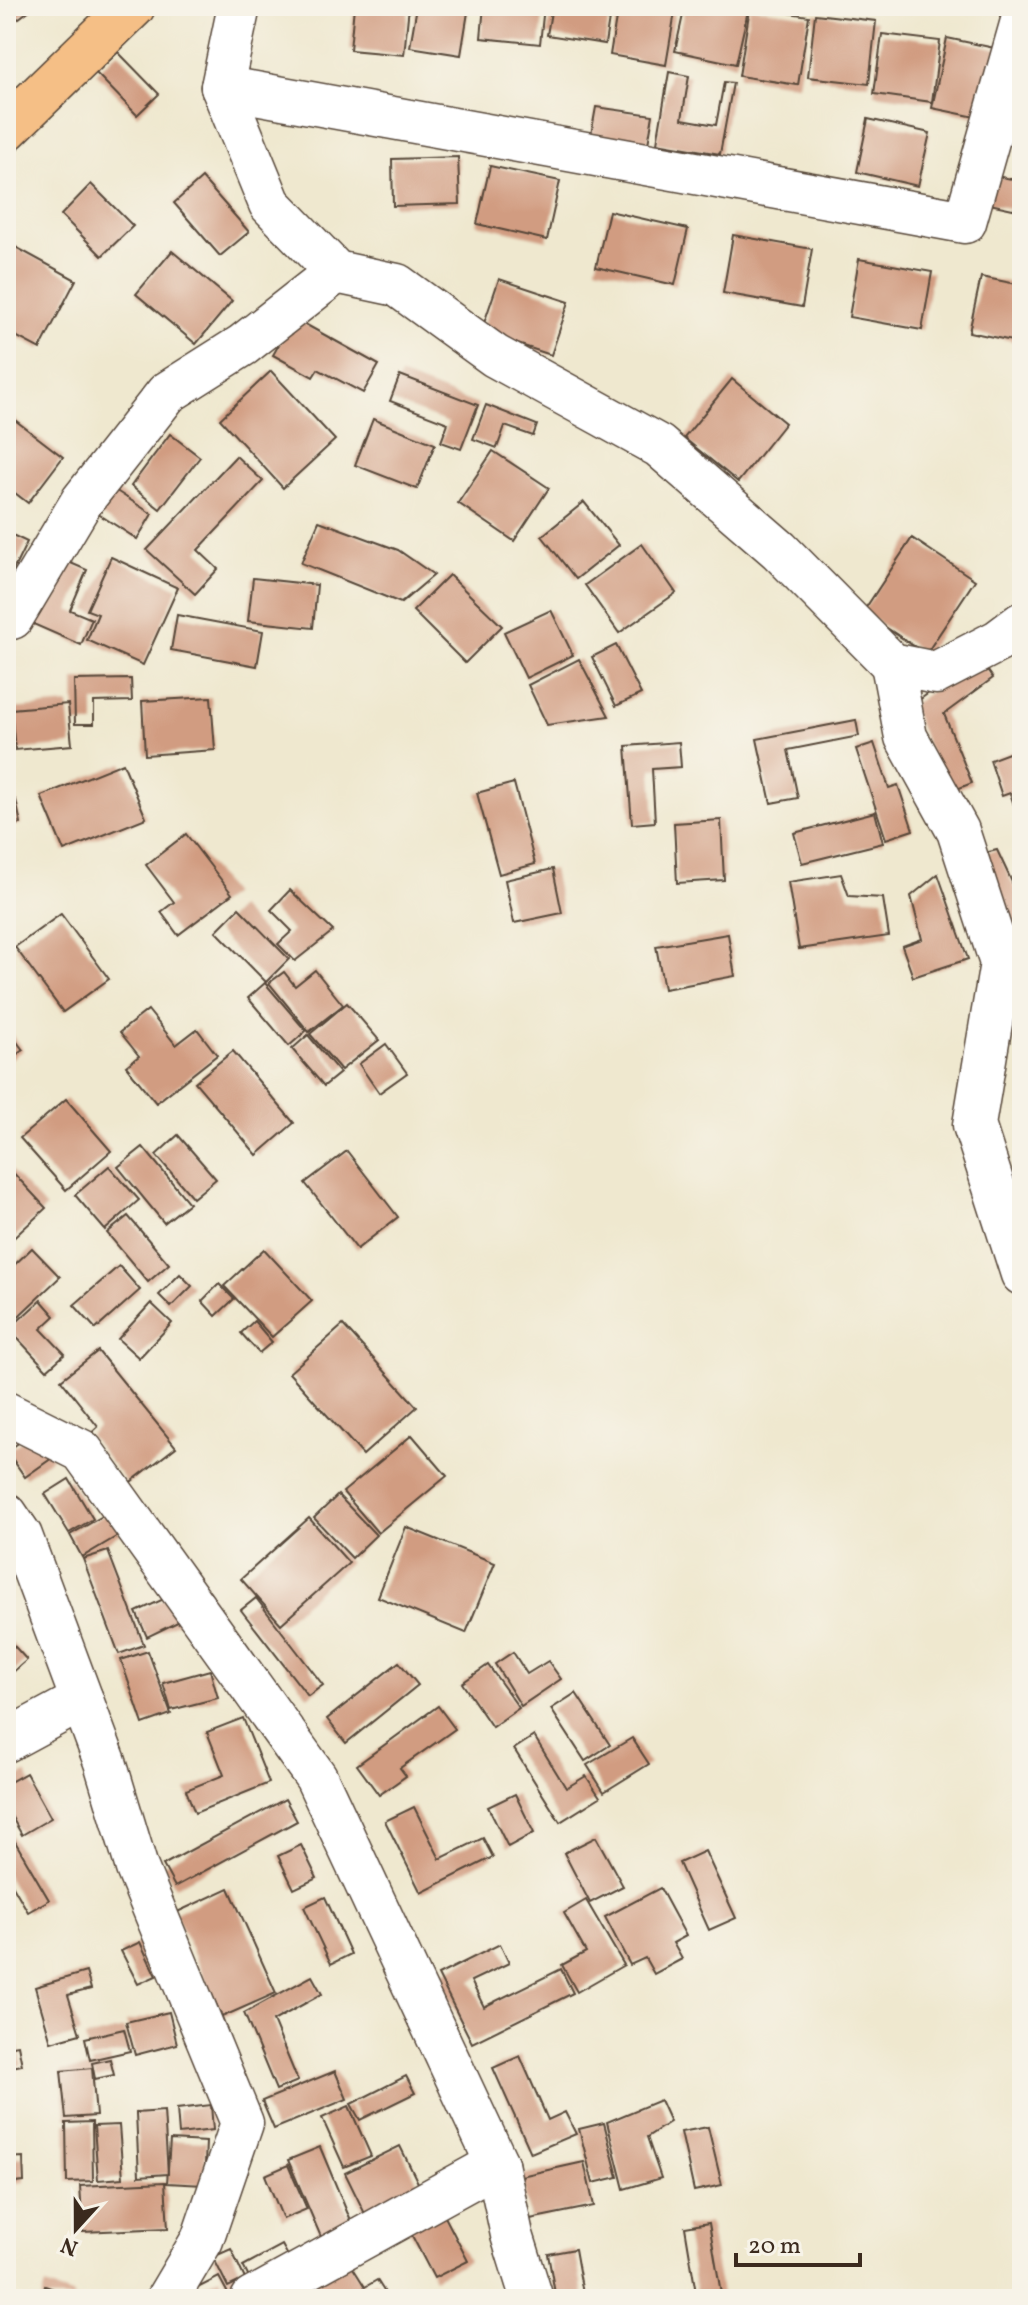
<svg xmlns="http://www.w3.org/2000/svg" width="1028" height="2305" font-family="Vollkorn,serif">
	<rect width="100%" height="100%" fill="#f7f3e8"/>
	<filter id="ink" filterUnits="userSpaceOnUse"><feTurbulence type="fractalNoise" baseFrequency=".0125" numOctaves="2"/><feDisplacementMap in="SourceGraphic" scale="16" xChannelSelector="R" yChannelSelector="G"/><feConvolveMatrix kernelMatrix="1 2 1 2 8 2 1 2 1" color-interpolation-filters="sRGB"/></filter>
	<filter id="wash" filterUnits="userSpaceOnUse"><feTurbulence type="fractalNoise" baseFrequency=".006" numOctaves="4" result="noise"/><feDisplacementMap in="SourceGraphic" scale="32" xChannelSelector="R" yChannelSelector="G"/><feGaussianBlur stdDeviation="1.8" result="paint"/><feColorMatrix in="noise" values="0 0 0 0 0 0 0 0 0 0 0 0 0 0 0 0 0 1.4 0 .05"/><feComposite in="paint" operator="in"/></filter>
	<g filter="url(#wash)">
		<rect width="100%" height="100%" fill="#efe8cf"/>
		<g id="blocks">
			<g fill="#d19c81">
				<polygon points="6,6 35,6 6,28"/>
				<polygon points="354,6 409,6 404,55 350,50"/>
				<polygon points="417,6 469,6 461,55 410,47"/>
				<polygon points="484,6 544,6 540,44 481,38"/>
				<polygon points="552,6 611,6 605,44 547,35"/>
				<polygon points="618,6 676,6 666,65 610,55"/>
				<polygon points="685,6 749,6 736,64 675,51"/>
				<polygon points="750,7 809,16 798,85 739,76"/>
				<polygon points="815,14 876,21 869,84 808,77"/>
				<polygon points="882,34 940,41 932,102 874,94"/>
				<polygon points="947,38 1004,50 990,120 932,108"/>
				<polygon points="118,52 159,94 137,115 96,73"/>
				<polygon points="669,72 689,76 682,119 716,125 724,82 733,83 720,154 657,143"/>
				<polygon points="596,107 653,115 648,144 591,135"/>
				<polygon points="868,119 930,133 918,186 857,172"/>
				<polygon points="458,157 460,204 393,206 392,159"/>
				<polygon points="490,166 560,181 547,240 477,224"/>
				<polygon points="991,175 1022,181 1022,211 985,203"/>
				<polygon points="202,178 249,232 220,256 174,203"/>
				<polygon points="91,184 133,226 102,256 61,215"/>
				<polygon points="609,211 688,229 675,285 596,267"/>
				<polygon points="733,235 812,249 802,307 723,293"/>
				<polygon points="10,244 76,280 40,349 6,331 6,252"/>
				<polygon points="172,251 232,301 196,344 136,294"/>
				<polygon points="859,259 932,272 922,330 849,317"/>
				<polygon points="981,277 1022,285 1022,343 969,332"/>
				<polygon points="499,279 569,302 551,355 481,332"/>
				<polygon points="294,318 379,365 363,393 318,369 313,377 273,355"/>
				<polygon points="271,371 335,440 283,488 220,419"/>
				<polygon points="400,375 478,405 461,449 441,442 448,423 390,401"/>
				<polygon points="732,379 785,423 738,482 684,438"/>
				<polygon points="486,405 537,425 533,436 505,426 497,448 473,439"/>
				<polygon points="11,417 63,457 28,503 6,486 6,423"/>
				<polygon points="373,419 435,444 417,489 355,465"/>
				<polygon points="170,434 200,457 160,509 131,486"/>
				<polygon points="493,451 549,488 514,541 458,503"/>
				<polygon points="236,456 263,481 198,550 218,569 195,594 147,550"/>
				<polygon points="104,483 152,514 137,539 89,508"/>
				<polygon points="584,502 619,545 576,579 542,536"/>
				<polygon points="319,521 398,550 434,575 401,603 301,563"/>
				<polygon points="6,532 27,542 6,585"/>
				<polygon points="912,538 975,580 926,654 863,612"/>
				<polygon points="642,544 676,593 619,633 585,585"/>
				<polygon points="111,557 178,588 143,665 87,640 98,614 87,610"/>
				<polygon points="59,558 87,570 70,610 92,619 81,645 31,623"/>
				<polygon points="449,575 502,626 465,663 413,611"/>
				<polygon points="253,578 317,585 313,628 248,621"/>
				<polygon points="551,610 573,655 526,678 504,632"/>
				<polygon points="177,615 263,631 257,666 171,650"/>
				<polygon points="616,645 641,694 616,706 592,657"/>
				<polygon points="978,657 993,678 944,714 972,783 947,793 911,706"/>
				<polygon points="579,659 609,716 547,725 528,685"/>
				<polygon points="131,679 132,701 94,702 94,724 75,724 74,680"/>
				<polygon points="211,697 215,750 145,755 142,701"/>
				<polygon points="68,704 72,745 15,750 11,709"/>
				<polygon points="856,720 859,736 788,750 798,798 771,803 757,739"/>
				<polygon points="679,742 681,767 652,769 655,822 632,824 626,746"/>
				<polygon points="874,743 889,788 898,785 913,830 886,839 856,749"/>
				<polygon points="1022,748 1022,816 1018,817 1010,793 1002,796 990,760"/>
				<polygon points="123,763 146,818 64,851 41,796"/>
				<polygon points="514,783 535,864 499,874 477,793"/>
				<polygon points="16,800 21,824 6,827 6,802"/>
				<polygon points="875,812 883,843 802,863 794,833"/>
				<polygon points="721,820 724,880 677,883 674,823"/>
				<polygon points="186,834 232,894 178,935 161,912 174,902 146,865"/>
				<polygon points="997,850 1019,897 1022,896 1022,956 1009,963 969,857"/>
				<polygon points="553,869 562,913 514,923 505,880"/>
				<polygon points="841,874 849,896 883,898 889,936 799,949 788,882"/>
				<polygon points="938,874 968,959 913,977 902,946 922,939 911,896"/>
				<polygon points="290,890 333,931 295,961 278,944 292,931 271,910"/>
				<polygon points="239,908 289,959 266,982 216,931"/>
				<polygon points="61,914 109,979 63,1012 15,947"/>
				<polygon points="728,934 735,976 664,989 656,946"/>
				<polygon points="315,970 343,1005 309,1032 269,983 284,972 295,986"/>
				<polygon points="265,983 306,1031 289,1046 248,998"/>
				<polygon points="347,1003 379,1040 341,1070 310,1034"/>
				<polygon points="148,1010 176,1045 197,1029 217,1055 156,1103 126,1066 139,1056 120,1032"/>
				<polygon points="6,1027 23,1050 6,1062"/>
				<polygon points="308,1035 340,1073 324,1086 292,1049"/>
				<polygon points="386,1044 407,1073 379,1093 359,1064"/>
				<polygon points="233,1051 294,1123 257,1155 195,1082"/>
				<polygon points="66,1099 111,1151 66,1190 20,1138"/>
				<polygon points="178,1135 216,1179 193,1198 156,1155"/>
				<polygon points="143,1147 189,1203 164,1223 118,1167"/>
				<polygon points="347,1151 398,1217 357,1249 305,1183"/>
				<polygon points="6,1165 46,1208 6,1245"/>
				<polygon points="109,1166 139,1200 105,1230 75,1195"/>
				<polygon points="128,1216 169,1264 148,1282 107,1233"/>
				<polygon points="32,1248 60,1277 6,1328 6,1273"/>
				<polygon points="264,1249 312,1301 272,1337 224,1286"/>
				<polygon points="119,1266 140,1290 96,1329 74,1305"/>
				<polygon points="180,1274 192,1286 171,1307 159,1295"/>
				<polygon points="219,1284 234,1299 216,1316 202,1301"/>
				<polygon points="41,1300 55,1316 41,1329 65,1354 47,1370 9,1329"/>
				<polygon points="151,1303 172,1323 139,1358 118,1339"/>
				<polygon points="254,1321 272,1342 259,1353 241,1333"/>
				<polygon points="343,1325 417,1407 363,1455 289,1373"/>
				<polygon points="98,1351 176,1447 128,1484 89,1435 98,1427 61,1380"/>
				<polygon points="33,1433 52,1458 25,1477 7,1451"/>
				<polygon points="412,1435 447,1476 378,1533 343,1492"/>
				<polygon points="69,1479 93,1519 69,1533 45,1494"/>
				<polygon points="338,1495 376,1535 352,1558 314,1518"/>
				<polygon points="108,1513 121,1534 82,1557 70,1535"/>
				<polygon points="309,1518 349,1563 281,1624 241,1579"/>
				<polygon points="406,1527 495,1563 466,1633 378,1597"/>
				<polygon points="108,1551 144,1645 119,1654 83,1559"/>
				<polygon points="170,1596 182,1620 147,1637 136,1612"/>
				<polygon points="256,1598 323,1685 308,1696 241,1610"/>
				<polygon points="6,1637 27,1660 6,1678"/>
				<polygon points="148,1651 171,1714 143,1724 121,1660"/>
				<polygon points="513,1652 527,1674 548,1661 561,1679 521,1706 495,1664"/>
				<polygon points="399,1662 418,1685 346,1743 327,1719"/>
				<polygon points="488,1665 519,1708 492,1727 462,1683"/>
				<polygon points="210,1670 218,1698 171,1710 163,1683"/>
				<polygon points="576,1693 610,1745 585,1761 551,1709"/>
				<polygon points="438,1706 455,1729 400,1768 406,1776 379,1795 357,1765"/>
				<polygon points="243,1718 269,1783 195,1813 186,1790 224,1775 207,1732"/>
				<polygon points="534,1736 566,1788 586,1776 600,1797 560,1822 514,1749"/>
				<polygon points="632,1738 649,1764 604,1792 587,1765"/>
				<polygon points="26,1773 51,1818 22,1835 6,1807 6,1784"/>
				<polygon points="515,1794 534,1833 508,1847 488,1807"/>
				<polygon points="285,1799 297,1821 175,1887 163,1865"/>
				<polygon points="414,1807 440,1859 483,1838 493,1857 421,1893 385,1821"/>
				<polygon points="6,1826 49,1900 28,1912 6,1874"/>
				<polygon points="596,1837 623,1886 590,1903 564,1853"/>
				<polygon points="301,1845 317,1878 294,1889 278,1856"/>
				<polygon points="705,1851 736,1918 709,1930 679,1863"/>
				<polygon points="229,1888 276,1993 222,2017 175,1913"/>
				<polygon points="660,1888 686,1936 673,1943 682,1959 654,1974 645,1958 630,1965 605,1917"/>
				<polygon points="325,1897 351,1954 331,1964 304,1907"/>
				<polygon points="586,1900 624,1965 577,1992 562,1965 586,1952 564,1913"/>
				<polygon points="140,1942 156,1976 138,1984 121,1951"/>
				<polygon points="500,1944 509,1963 471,1981 484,2007 561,1969 573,1993 472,2043 438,1975"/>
				<polygon points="86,1972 91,1989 68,1995 80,2034 51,2042 35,1987"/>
				<polygon points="312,1976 322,1994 273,2021 298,2081 276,2090 244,2013"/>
				<polygon points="169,2012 177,2044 135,2055 126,2022"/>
				<polygon points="124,2029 130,2051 90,2060 85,2038"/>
				<polygon points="18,2045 22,2065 6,2068 6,2047"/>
				<polygon points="520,2056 548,2120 565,2112 576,2134 531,2153 493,2068"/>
				<polygon points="110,2059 114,2075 95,2079 92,2063"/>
				<polygon points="92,2068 96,2116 66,2118 61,2071"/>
				<polygon points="335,2071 347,2099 274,2129 262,2101"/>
				<polygon points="406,2076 415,2093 360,2120 351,2104"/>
				<polygon points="660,2100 670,2122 647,2137 661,2178 624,2189 607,2122"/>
				<polygon points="211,2105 213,2130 179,2134 177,2109"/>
				<polygon points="349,2106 371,2156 344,2167 322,2118"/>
				<polygon points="164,2111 168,2174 139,2176 136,2113"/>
				<polygon points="92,2122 93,2181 67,2182 66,2123"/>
				<polygon points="604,2123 618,2177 593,2183 579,2129"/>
				<polygon points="119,2125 123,2178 98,2180 94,2126"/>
				<polygon points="708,2127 722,2185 694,2191 681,2132"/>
				<polygon points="170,2140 206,2142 204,2185 167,2183"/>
				<polygon points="400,2146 423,2193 368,2220 345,2173"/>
				<polygon points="320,2147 355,2231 324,2244 288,2160"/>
				<polygon points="23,2157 24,2182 6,2184 6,2158"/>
				<polygon points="584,2162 594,2206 530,2219 521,2176"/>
				<polygon points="288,2165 307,2209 283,2219 265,2175"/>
				<polygon points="165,2182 168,2228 83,2232 80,2186"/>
				<polygon points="441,2209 468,2261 434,2278 407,2226"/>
				<polygon points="709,2223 722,2299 697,2299 685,2227"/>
				<polygon points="282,2245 293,2265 253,2286 243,2266"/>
				<polygon points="231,2249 245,2279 228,2287 213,2257"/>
				<polygon points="575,2249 584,2299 556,2299 548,2254"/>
				<polygon points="348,2260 365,2287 377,2280 389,2299 302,2299 297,2292"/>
				<polygon points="219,2277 231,2299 184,2299 182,2296"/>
				<polygon points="45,2286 74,2296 73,2299 41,2299"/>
			</g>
		</g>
	</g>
	<g filter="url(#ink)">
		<use href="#blocks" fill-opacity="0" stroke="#564639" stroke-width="2"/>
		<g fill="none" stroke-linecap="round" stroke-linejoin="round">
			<g stroke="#564639" stroke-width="45">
				<g id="minor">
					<polyline points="239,6 222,87 270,204 336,272 397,285 495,356 659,446 779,550 892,664 936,673 998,641 1022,623"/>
					<polyline points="222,87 965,222 1022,21"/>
					<polyline points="12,618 82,501 167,393 243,345 336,272"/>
					<polyline points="892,664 906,737 958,831 1001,963 974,1125 1022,1274"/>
					<polyline points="6,1413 82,1451 316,1777 497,2164 512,2235 532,2299"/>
					<polyline points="6,1514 21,1536 105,1762 137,1868 242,2123 202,2240 167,2299"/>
					<polyline points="6,1741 82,1700"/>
					<polyline points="252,2299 497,2164"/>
				</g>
			</g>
			<g stroke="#564639" stroke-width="47">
				<polyline id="major" points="6,129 133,6"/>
			</g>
			<use href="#minor" stroke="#fff" stroke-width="42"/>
			<use href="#major" stroke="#f5bf86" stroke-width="44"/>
		</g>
	</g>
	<rect width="1028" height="2305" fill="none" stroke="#f7f3e8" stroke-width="32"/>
	<g transform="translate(76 2229) rotate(201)" stroke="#f7f3e8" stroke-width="6" paint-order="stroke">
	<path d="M0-6L14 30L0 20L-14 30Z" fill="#3b2a1e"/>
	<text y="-12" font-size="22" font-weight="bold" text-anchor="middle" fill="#3b2a1e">N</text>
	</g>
	<path d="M736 2253v12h124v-12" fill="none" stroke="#3b2a1e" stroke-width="4"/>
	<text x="748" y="2253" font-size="24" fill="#3b2a1e" stroke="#f7f3e8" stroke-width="6" paint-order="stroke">20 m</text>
</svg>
